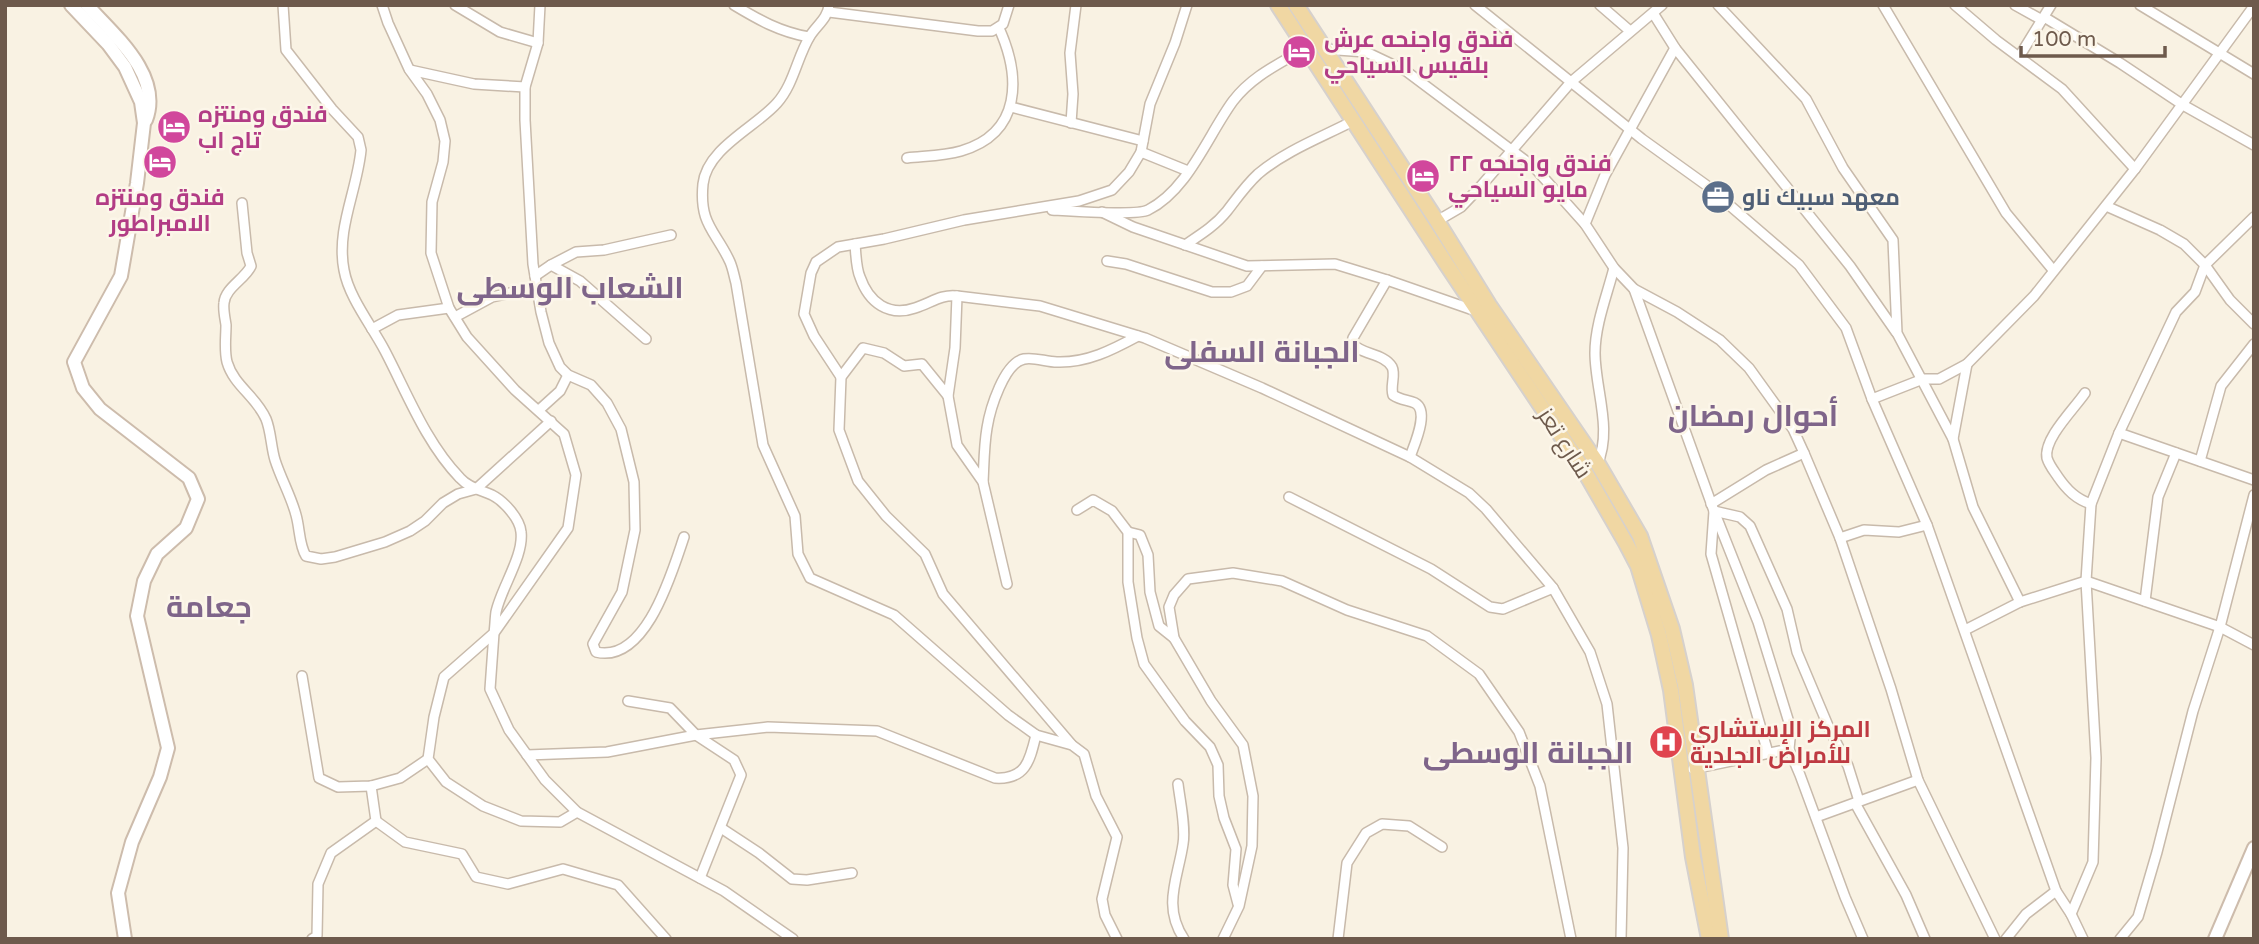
<svg xmlns="http://www.w3.org/2000/svg" width="2259" height="944" font-family="'Varela Round',Cairo,sans-serif">
	<rect width="100%" height="100%" fill="#f9f2e3"/>
	<g fill="none" stroke-linecap="round" stroke-linejoin="round">
		<g stroke="#c8baab" stroke-width="12">
			<g id="street">
				<path d="M283,5l3,45 46,59 26,28 3,13c-4,41 -25,79 -17,120 5,28 28,56 41,81 22,42 41,92 75,127 9,10 21,12 32,17 12,6 28,24 29,37 3,24 -20,56 -25,80 -1,7 -1,15 -2,21l-50,44 -10,40 -6,42 18,23 37,24 38,15 39,1 17,-10"/>
				<polyline points="382,5 388,23 409,69 427,94 440,120 445,141 443,162 432,202 431,253 449,308 467,337 515,390 564,434 576,475 568,528 494,633 490,689 509,730 545,780 577,812 724,891 793,939"/>
				<polyline points="455,5 500,32 538,43"/>
				<path d="M540,5l-2,38 -13,44v33l8,144 8,48 8,31 11,24 8,8 23,10 16,18 14,26 13,53 1,48 -13,62 -29,52 3,8c50,12 76,-80 88,-115"/>
				<path d="M734,5c25,15 46,27 75,32"/>
				<path d="M829,5c-1,13 -13,21 -19,31 -13,21 -16,48 -33,67 -21,24 -70,45 -74,81 -4,41 13,47 27,78 3,7 4,14 6,21l27,162 32,71 3,38 12,24 84,37 114,100 28,20 36,10 12,9 12,42 21,41 -15,62 3,16 12,24"/>
				<polyline points="1475,5 1642,139 1706,185 1799,265 1846,328 1872,399 1927,525 2056,891 2071,914 2083,939"/>
				<polyline points="1600,5 1630,31"/>
				<polyline points="1718,5 1806,99 1843,168 1893,240 1897,333 1953,439 1973,507 2020,602"/>
				<polyline points="1883,5 2006,213 2053,270"/>
				<polyline points="1955,5 1996,40 2062,89 2135,169"/>
				<polyline points="2015,5 2042,20"/>
				<polyline points="2140,5 2254,74"/>
				<polyline points="829,12 978,31 992,31 1003,24 1009,5"/>
				<polyline points="1653,13 1675,48 1850,266 1896,332"/>
				<polyline points="2044,17 2120,63 2183,105 2254,145"/>
				<polyline points="1323,49 1366,52 1406,71 1534,167 1585,224 1614,268 1634,289 1677,312 1720,340 1749,368 1793,429 1804,453 1840,538 1891,689 1918,780 1995,939"/>
				<polyline points="2019,57 2051,5"/>
				<polyline points="410,70 474,84 525,87"/>
				<polyline points="1011,107 1143,141"/>
				<polyline points="1071,123 1073,94 1070,53 1076,5"/>
				<polyline points="1141,152 1188,171"/>
				<path d="M907,158c18,-2 37,-2 54,-7 61,-18 60,-74 38,-123"/>
				<path d="M242,203l5,50 4,13c-6,13 -26,22 -27,37 -1,7 1,15 2,22 0,12 -2,25 1,37 7,24 29,34 39,57 5,12 5,28 9,41 6,19 16,36 21,55 4,14 3,30 10,41l15,3 14,-2 50,-15 25,-11 15,-10 18,-18 15,-9 18,-5 75,-68"/>
				<polyline points="2106,206 2160,230 2184,244 2205,265 2230,300 2254,324"/>
				<path d="M1052,210c17,1 85,6 96,0 40,-20 60,-75 85,-109 19,-25 46,-37 73,-53"/>
				<polyline points="1102,212 1133,227 1247,266 1335,264 1387,280 1476,311"/>
				<polyline points="1437,221 1461,207 1481,186 1571,82 1662,5"/>
				<polyline points="1585,224 1605,175 1675,48"/>
				<path d="M855,244c1,11 1,24 5,33 9,26 29,40 55,31 16,-5 26,-14 42,-12l83,10 105,32 117,50 148,69 59,36 17,16 67,79 37,64 17,52 16,144 -2,91"/>
				<path d="M1185,245c15,-10 30,-19 42,-34 10,-13 19,-26 31,-37 27,-23 64,-37 95,-53"/>
				<polyline points="1107,261 1126,264 1212,292 1231,292 1247,286 1262,266"/>
				<polyline points="551,265 580,281 646,339"/>
				<polyline points="535,276 551,265 576,252 604,250 671,235"/>
				<path d="M1387,280l-34,58 -1,5c9,12 32,10 40,24 4,8 -2,19 1,28 7,5 15,5 22,8 15,8 -1,42 -5,54"/>
				<polyline points="1634,289 1714,511 1758,622 1791,729 1789,749 1800,775 1845,897 1863,939"/>
				<polyline points="957,296 955,348 948,396 957,445 983,482 1007,584"/>
				<polyline points="455,317 492,297 537,287"/>
				<polyline points="372,329 398,315 449,308"/>
				<polyline points="841,377 814,336 804,314 811,273 816,262 838,247 884,239 964,220 1079,201 1112,190 1129,172 1141,152 1150,104 1175,43 1187,5"/>
				<path d="M2085,393c-10,15 -42,46 -38,65 2,7 7,13 11,19 9,13 18,22 33,27"/>
				<polyline points="948,396 922,364 904,366 884,353 863,348 841,377 839,430 858,481 886,516 925,554 943,594 1071,744"/>
				<polyline points="1872,399 1923,379 1939,379 1967,364 2034,296 2135,169 2254,6"/>
				<polyline points="539,410 560,391 568,375"/>
				<polyline points="2119,433 2254,480"/>
				<polyline points="1953,439 1967,364"/>
				<polyline points="2200,461 2221,386 2254,344"/>
				<path d="M1597,465c16,-35 -2,-76 -2,-112 0,-28 12,-58 19,-85"/>
				<path d="M983,482c1,-18 1,-37 4,-54 3,-19 17,-65 37,-69 11,-2 22,3 33,3 30,1 55,-12 81,-26"/>
				<polyline points="1289,497 1431,569 1490,607 1503,609 1553,588"/>
				<polyline points="1711,504 1766,470 1804,453"/>
				<polyline points="1077,510 1093,500 1112,511 1128,532 1128,582 1137,638 1144,664 1185,721 1210,747 1218,765 1219,796 1224,818 1236,849 1233,885 1238,904"/>
				<polyline points="1128,532 1140,535 1148,555 1150,592 1159,626 1174,638"/>
				<polyline points="1840,538 1864,530 1899,532 1927,525"/>
				<polyline points="2145,601 2158,497 2176,453"/>
				<polyline points="1965,630 2020,602 2086,581 2220,627 2254,645"/>
				<polyline points="302,676 319,778 338,787 371,786 400,778 428,759"/>
				<polyline points="628,701 670,708 696,735 734,760 741,775 700,878"/>
				<polyline points="1768,753 1711,554 1714,511 1740,517 1750,526 1787,609 1797,652 1829,728 1848,766 1859,801"/>
				<path d="M527,755l80,-3 89,-17 72,-8 109,4 118,47c31,2 35,-18 41,-43"/>
				<polyline points="1693,769 1789,749"/>
				<path d="M1178,784c2,17 8,43 5,60 -5,34 -21,62 1,95"/>
				<polyline points="1855,803 1906,895 1925,939"/>
				<polyline points="1816,817 1918,780"/>
				<polyline points="376,821 405,842 462,854 476,877 508,884 563,869 618,885 666,939"/>
				<polyline points="721,828 759,853 792,879 807,880 852,873"/>
				<polyline points="2071,914 2093,862 2096,758 2086,581 2091,504 2119,433 2176,312 2195,292 2205,265 2254,217"/>
				<polyline points="312,939 317,936 318,884 331,853 376,821 371,786"/>
				<polyline points="1223,939 1239,906 1252,846 1253,796 1243,745 1211,701 1174,638 1169,607 1174,595 1188,579 1233,573 1282,581 1347,610 1427,636 1479,674 1519,732 1540,786 1571,939"/>
				<polyline points="1338,939 1347,863 1366,833 1382,824 1409,826 1442,847"/>
				<polyline points="2006,939 2026,914 2056,891"/>
				<polyline points="2120,939 2138,917 2157,852 2193,711 2220,627 2254,495"/>
			</g>
		</g>
		<g stroke="#cdbcac" stroke-width="16">
			<g id="secondary">
				<polyline points="71,5 108,44 125,67 141,102 144,123 137,183 121,276 74,362 83,388 100,409 189,478 198,499 186,528 157,554 144,581 137,616 168,748 160,777 132,842 118,893 125,939"/>
				<path d="M87,5c27,30 76,70 59,115"/>
				<polyline points="2215,939 2254,848"/>
			</g>
		</g>
		<g stroke="#d6d1cd" stroke-width="18">
			<g id="primary">
				<polyline points="1278,5 1447,265 1585,472 1626,543 1638,566 1659,635 1671,690 1693,857 1709,939"/>
				<polyline points="1296,5 1437,221 1489,305 1598,464 1640,536 1672,629 1685,685 1721,939"/>
			</g>
		</g>
		<use href="#street" stroke="#fff" stroke-width="9"/>
		<use href="#secondary" stroke="#fff" stroke-width="12"/>
		<use href="#primary" stroke="#f0d7a3" stroke-width="14"/>
	</g>
	<defs>
		<g id="hotel-disc" transform="scale(1.75)"><circle r="9.5" fill="#d1479c" stroke="#fcf6e9"/><path d="M-6-4.5h1.5V1H6V5H4.5V3h-9V5H-6ZM-4 0a1.8 1.8 0 1 1 3.6 0ZM.5 0V-2.5h3Q6-2.5 6 0Z" fill="#fff"/></g>
		<g id="office-disc" transform="scale(1.75)"><circle r="9.5" fill="#5c6f8a" stroke="#fcf6e9"/><path d="M-6-3h4V-5.5h4V-3h4V5H-6ZM-1-4.5V-3h2v-1.5ZM-6 0V1H6V0Z" fill="#fff"/></g>
		<g id="hospital-disc" transform="scale(1.75)"><circle r="9.5" fill="#e0444e" stroke="#fcf6e9"/><path d="M-5-5h3v3.5h4V-5h3V5h-3V1.5h-4V5h-3Z" fill="#fff"/></g>
	</defs>
	<g fill-rule="evenodd">
		<use href="#hotel-disc" x="1299" y="52"/>
		<use href="#hotel-disc" x="174" y="127"/>
		<use href="#hotel-disc" x="160" y="162"/>
		<use href="#hotel-disc" x="1423" y="176"/>
		<use href="#office-disc" x="1718" y="197"/>
		<use href="#hospital-disc" x="1666" y="742"/>
	</g>
	<g text-anchor="middle" stroke-width="5" stroke-linejoin="round" paint-order="stroke">
		<g font-size="23" font-weight="bold" fill="#b23c85" stroke="#fcf6e9" text-anchor="start">
			<text x="1324" y="47">فندق واجنحه عرش<tspan x="1324" dy="26">بلقيس السياحي</tspan></text>
			<text x="198" y="122">فندق ومنتزه<tspan x="198" dy="26">تاج اب</tspan></text>
			<text x="1448" y="171">فندق واجنحه ٢٢<tspan x="1448" dy="26">مايو السياحي</tspan></text>
			<text x="160" y="205" text-anchor="middle">فندق ومنتزه<tspan x="160" dy="26">الامبراطور</tspan></text>
		</g>
		<g font-size="23" font-weight="bold" fill="#4e5e75" stroke="#fcf6e9" text-anchor="start">
			<text x="1742" y="205">معهد سبيك ناو</text>
		</g>
		<g font-size="23" fill="#6e5a4c" stroke="#fcf6e9">
			<text transform="translate(1565 443) rotate(57)" y="8">شارع تعز</text>
		</g>
		<g font-size="23" font-weight="bold" fill="#be3a42" stroke="#fcf6e9" text-anchor="start">
			<text x="1690" y="737">المركز الإستشاري<tspan x="1690" dy="26">للأمراض الجلدية</tspan></text>
		</g>
		<g font-size="30" font-weight="bold" fill="#7f658a" stroke="#fcf6e9">
			<text x="570" y="298">الشعاب الوسطى</text>
			<text x="1262" y="362">الجبانة السفلى</text>
			<text x="1753" y="426">أحوال رمضان</text>
			<text x="209" y="617">جعامة</text>
			<text x="1528" y="763">الجبانة الوسطى</text>
		</g>
	</g>
	<rect width="2259" height="944" fill="none" stroke="#6e5a4c" stroke-width="14"/>
	<path d="M2021 46v10h144v-10" fill="none" stroke="#6e5a4c" stroke-width="3.5"/>
	<text x="2032" y="46" font-size="21" fill="#6e5a4c" stroke="#fcf6e9" stroke-width="5" paint-order="stroke">100 m</text>
</svg>
